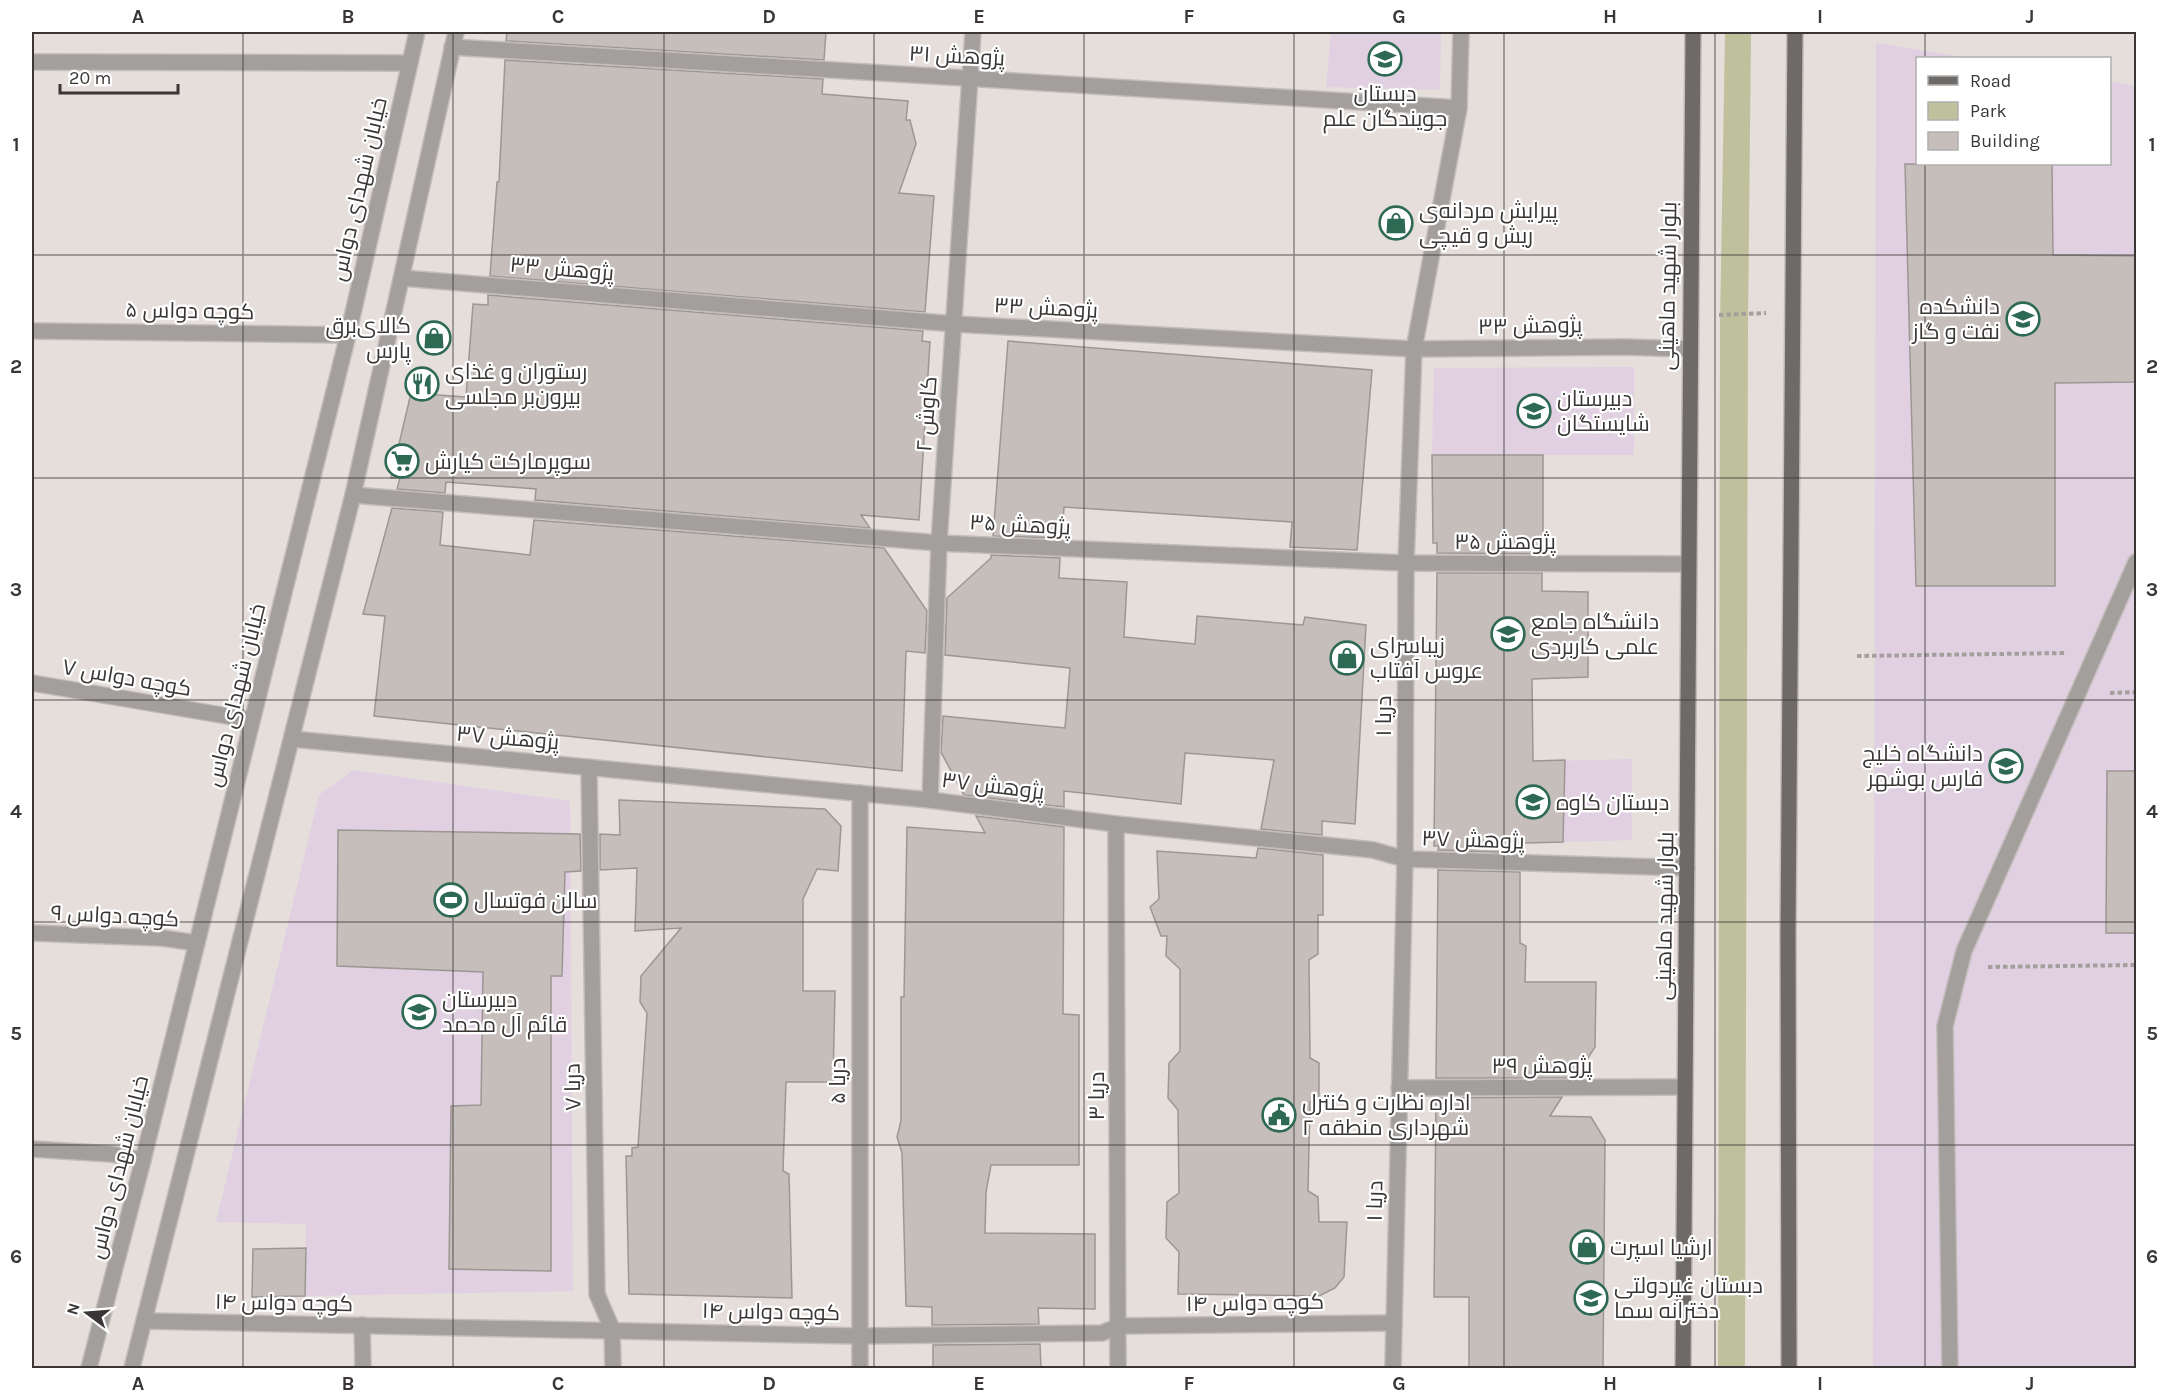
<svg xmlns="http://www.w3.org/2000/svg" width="2168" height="1400" font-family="Karla,Cairo,sans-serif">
	<rect width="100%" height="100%" fill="#e5dedb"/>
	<g fill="#e0d0e1">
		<polygon points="1331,32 1441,32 1440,90 1326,87"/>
		<polygon points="1876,43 1969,58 1918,58 1918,164 2110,164 2110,81 2136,86 2136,1368 1873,1368"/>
		<polygon points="1634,367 1634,455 1432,455 1434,368"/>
		<polygon points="1632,759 1632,840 1434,846 1435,764"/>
		<polygon points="353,770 570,801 573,1291 305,1296 306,1224 216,1222 319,795"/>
	</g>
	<polygon fill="#bec19b" points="1725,32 1751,32 1748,326 1745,1368 1718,1368 1720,325"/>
	<g fill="#c5bebb" stroke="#9d9794" stroke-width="1.5">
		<polygon points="507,32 826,32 824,60 506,41"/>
		<polygon points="505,60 823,79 822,94 908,101 906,120 910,120 916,144 899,193 934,196 925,312 490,276 497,182 499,182"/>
		<polygon points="1905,164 2052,164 2053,255 2136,256 2136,382 2055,383 2055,586 1916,586"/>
		<polygon points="488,295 923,331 922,341 930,342 919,520 861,515 870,528 535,500 536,489 446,482 445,493 397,489 400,478 391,478 411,393 466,397 473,304 488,305"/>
		<polygon points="1008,341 1372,370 1357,550 1290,547 1292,522 1064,507 1062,538 993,536"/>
		<polygon points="1432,455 1543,455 1543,554 1437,553 1437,543 1433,543"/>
		<polygon points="392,508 443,512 440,545 530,555 534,520 884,548 927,611 925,653 906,651 902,771 374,716 385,616 363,614"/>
		<polygon points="991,555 1060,558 1059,578 1127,582 1124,637 1195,644 1197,616 1303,625 1305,617 1366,625 1355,824 1322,821 1322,835 1261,829 1274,760 1185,753 1181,804 1064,791 1064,807 964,795 941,752 943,716 1065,728 1070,668 945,655 947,598 991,558"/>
		<polygon points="1437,573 1542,573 1542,591 1588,592 1588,677 1532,679 1533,761 1565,760 1563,842 1521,843 1520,853 1438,850 1439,846 1434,846"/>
		<polygon points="2107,771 2136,771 2136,933 2106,933"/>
		<polygon points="619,800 825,809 841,826 838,871 817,869 803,899 803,991 835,991 833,1082 786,1082 783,1171 789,1174 792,1298 629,1294 626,1156 632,1156 632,1148 638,1147 647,1013 640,1002 641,976 681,928 635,931 637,868 600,870 600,834 620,835"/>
		<polygon points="976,816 1064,827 1063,1014 1079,1015 1079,1165 991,1165 986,1192 985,1233 1095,1234 1095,1309 1038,1308 1039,1324 932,1325 932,1307 906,1306 902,1153 897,1137 901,1121 901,997 904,997 907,827 985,833"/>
		<polygon points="338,830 580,834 581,871 565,872 562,976 551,976 551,1271 449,1269 451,1106 481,1105 483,972 337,966"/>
		<polygon points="1258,848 1323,855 1323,915 1318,915 1318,954 1309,960 1310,1058 1319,1063 1319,1098 1310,1102 1308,1191 1318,1197 1319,1222 1347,1222 1344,1277 1335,1288 1319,1296 1178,1294 1179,1252 1166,1238 1167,1202 1179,1193 1178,1110 1168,1098 1169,1063 1180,1051 1180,969 1166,956 1167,936 1161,936 1150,907 1159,899 1157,851 1256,858"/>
		<polygon points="1438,870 1520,872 1520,943 1526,946 1525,982 1596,982 1595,1047 1575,1078 1436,1078"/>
		<polygon points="1562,1097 1550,1116 1591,1117 1605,1140 1603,1368 1469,1368 1469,1297 1434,1297 1436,1098"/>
		<polygon points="306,1248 305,1296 252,1297 253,1249"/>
		<polygon points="1040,1344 1041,1368 933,1368 933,1345"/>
	</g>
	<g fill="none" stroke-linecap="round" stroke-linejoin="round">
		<g stroke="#c3bcba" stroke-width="18">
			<polyline id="service" points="1950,1368 1945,1026 1964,951 2136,562"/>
		</g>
		<g stroke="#c3bcba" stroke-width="18">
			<g id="minor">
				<polyline points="452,47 1459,108"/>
				<polyline points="32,62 409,63"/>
				<polyline points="402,278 955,324 1414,349 1624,347 1689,349"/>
				<polyline points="32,331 348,335"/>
				<polyline points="353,495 939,543 1406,563 1688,564"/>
				<polyline points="32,683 251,720"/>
				<polyline points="292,739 930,800 1116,824 1373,850 1405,859 1687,868"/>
				<polyline points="589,767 597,1294 612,1329 613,1368"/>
				<polyline points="930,800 939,543 973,32"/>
				<polyline points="1116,824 1118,1368"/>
				<polyline points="32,933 162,938 197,943"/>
				<polyline points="1399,1088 1685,1087"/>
				<polyline points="32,1149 111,1154 143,1160"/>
				<polyline points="145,1321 859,1336 1102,1333 1120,1326 1394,1323"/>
				<polyline points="362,1325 363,1368"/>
				<polyline points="860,1368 860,793"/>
				<polyline points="1393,1368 1405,859 1406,563 1414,349 1459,108 1461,32"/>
			</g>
		</g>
		<g stroke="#c3bcba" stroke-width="18">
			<g id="tertiary">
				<polyline points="89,1368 143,1160 348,335 417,32"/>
				<polyline points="132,1368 353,495 456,32"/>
			</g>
		</g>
		<g stroke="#c3bcba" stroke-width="18">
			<g id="primary">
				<polyline points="1683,1368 1693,32"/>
				<polyline points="1789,1368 1788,932 1795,32"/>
			</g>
		</g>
		<g stroke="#a49f9c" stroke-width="4" stroke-dasharray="4.5 3" stroke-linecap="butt">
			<polyline points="1719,315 1766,313"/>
			<polyline points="1857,656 2067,653"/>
			<polyline points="2110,693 2136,692"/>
			<polyline points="1988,967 2136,965"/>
		</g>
		<use href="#service" stroke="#a29f9d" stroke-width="15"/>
		<use href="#minor" stroke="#a29f9d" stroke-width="15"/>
		<use href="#tertiary" stroke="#a29f9d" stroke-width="15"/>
		<use href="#primary" stroke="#6e6a67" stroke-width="15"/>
	</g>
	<path fill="none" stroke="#393635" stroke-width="1.5" stroke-opacity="0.55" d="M243,32v1336M453,32v1336M664,32v1336M874,32v1336M1084,32v1336M1294,32v1336M1504,32v1336M1715,32v1336M1925,32v26M1925,164v1204M32,255h2104M32,478h2104M32,700h2104M32,922h2104M32,1145h2104"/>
	<defs>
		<g id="school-ring" transform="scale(1.725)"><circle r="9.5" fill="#fff" stroke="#2e6954" stroke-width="1.5"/><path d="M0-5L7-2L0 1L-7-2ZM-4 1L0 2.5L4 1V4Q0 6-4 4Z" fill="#2e6954"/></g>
		<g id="shop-ring" transform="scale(1.725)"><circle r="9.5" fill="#fff" stroke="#2e6954" stroke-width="1.5"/><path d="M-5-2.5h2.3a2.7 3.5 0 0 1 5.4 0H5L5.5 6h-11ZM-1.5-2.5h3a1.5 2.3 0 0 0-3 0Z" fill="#2e6954"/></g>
		<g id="university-ring" transform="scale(1.725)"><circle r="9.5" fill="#fff" stroke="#2e6954" stroke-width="1.5"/><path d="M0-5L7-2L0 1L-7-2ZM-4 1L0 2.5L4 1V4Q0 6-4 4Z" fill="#2e6954"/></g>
		<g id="restaurant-ring" transform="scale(1.725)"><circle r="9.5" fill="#fff" stroke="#2e6954" stroke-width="1.5"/><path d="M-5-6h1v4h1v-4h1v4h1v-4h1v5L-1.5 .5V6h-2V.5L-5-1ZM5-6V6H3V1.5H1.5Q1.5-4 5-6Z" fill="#2e6954"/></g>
		<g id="supermarket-ring" transform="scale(1.725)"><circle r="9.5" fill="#fff" stroke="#2e6954" stroke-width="1.5"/><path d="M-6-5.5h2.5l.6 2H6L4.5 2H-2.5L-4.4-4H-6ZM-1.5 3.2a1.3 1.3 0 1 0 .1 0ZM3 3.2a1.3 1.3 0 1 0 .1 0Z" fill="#2e6954"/></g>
		<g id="stadium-ring" transform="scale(1.725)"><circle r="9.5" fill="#fff" stroke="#2e6954" stroke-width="1.5"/><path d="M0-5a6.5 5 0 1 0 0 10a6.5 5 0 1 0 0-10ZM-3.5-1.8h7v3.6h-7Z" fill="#2e6954"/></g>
		<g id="civic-ring" transform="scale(1.725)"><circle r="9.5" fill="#fff" stroke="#2e6954" stroke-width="1.5"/><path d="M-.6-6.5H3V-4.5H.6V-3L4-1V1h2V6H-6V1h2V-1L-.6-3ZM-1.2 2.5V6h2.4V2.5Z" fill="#2e6954"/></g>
	</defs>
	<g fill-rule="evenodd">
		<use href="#school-ring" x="1385" y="59"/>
		<use href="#shop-ring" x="1396" y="223"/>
		<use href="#university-ring" x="2023" y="319"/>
		<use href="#shop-ring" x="434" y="338"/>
		<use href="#restaurant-ring" x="422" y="384"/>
		<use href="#school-ring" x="1534" y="411"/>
		<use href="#supermarket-ring" x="402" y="461"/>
		<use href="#university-ring" x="1508" y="634"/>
		<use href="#shop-ring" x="1347" y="658"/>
		<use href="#university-ring" x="2006" y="766"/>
		<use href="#school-ring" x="1533" y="802"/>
		<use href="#stadium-ring" x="451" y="900"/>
		<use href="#school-ring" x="419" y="1012"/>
		<use href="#civic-ring" x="1279" y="1115"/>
		<use href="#shop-ring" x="1587" y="1247"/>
		<use href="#school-ring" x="1591" y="1298"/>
	</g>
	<g text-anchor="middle" stroke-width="4.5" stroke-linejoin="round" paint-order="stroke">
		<g font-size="22" fill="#393635" stroke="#fff">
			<text transform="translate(957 55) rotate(3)" y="8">پژوهش ۳۱</text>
			<text transform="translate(358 189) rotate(-77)" y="8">خیابان شهدای دواس</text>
			<text transform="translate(562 268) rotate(5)" y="8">پژوهش ۳۳</text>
			<text transform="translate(1667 286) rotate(-89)" y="8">بلوار شهید ماهینی</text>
			<text transform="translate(1046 307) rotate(3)" y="8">پژوهش ۳۳</text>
			<text transform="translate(190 310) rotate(1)" y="8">کوچه دواس ۵</text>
			<text transform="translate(1530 325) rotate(-1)" y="8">پژوهش ۳۳</text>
			<text transform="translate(926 414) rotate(-86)" y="8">کاوش ۲</text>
			<text transform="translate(1020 524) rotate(3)" y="8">پژوهش ۳۵</text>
			<text x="1505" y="549">پژوهش ۳۵</text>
			<text transform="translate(127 677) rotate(10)" y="8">کوچه دواس ۷</text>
			<text transform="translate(235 695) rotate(-76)" y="8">خیابان شهدای دواس</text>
			<text transform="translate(1383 716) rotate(-90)" y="8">دریا ۱</text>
			<text transform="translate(508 737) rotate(5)" y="8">پژوهش ۳۷</text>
			<text transform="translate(993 785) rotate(7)" y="8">پژوهش ۳۷</text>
			<text transform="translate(1473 839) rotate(2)" y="8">پژوهش ۳۷</text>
			<text transform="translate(115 915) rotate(3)" y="8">کوچه دواس ۹</text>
			<text transform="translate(1664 916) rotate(-89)" y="8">بلوار شهید ماهینی</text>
			<text x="1542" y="1073">پژوهش ۳۹</text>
			<text transform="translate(837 1081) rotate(-90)" y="8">دریا ۵</text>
			<text transform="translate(572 1087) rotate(-91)" y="8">دریا ۷</text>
			<text transform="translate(1096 1096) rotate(-90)" y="8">دریا ۳</text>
			<text transform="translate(118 1167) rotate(-76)" y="8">خیابان شهدای دواس</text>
			<text transform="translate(1374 1201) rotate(-89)" y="8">دریا ۱</text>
			<text transform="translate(284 1302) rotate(1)" y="8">کوچه دواس ۱۴</text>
			<text transform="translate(1255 1302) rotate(-1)" y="8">کوچه دواس ۱۴</text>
			<text transform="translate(771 1311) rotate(1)" y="8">کوچه دواس ۱۴</text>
		</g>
		<g font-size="22" fill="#393635" stroke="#fff" text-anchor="start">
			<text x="1385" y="101" text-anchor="middle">دبستان<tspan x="1385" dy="25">جویندگان علم</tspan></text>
			<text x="1419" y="218">پیرایش مردانه‌ی<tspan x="1419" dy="25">ریش و قیچی</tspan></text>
			<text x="2000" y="314" text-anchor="end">دانشکده<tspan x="2000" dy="25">نفت و گاز</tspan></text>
			<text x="411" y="333" text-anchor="end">کالای‌‌‌‌‌برق‌‌<tspan x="411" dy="25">پارس</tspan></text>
			<text x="445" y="379">رستوران و غذای<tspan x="445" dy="25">بیرون‌بر مجلسی</tspan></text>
			<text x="1557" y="406">دبیرستان<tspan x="1557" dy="25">شایستگان</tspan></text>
			<text x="425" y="469">سوپرمارکت کیارش</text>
			<text x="1531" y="629">دانشگاه جامع<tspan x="1531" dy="25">علمی کاربردی</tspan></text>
			<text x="1370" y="653">زیباسرای<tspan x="1370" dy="25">عروس آفتاب</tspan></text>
			<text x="1983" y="761" text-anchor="end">دانشگاه خلیج<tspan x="1983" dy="25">فارس بوشهر</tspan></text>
			<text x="1556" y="810">دبستان کاوه</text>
			<text x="474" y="908">سالن فوتسال</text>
			<text x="442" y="1007">دبیرستان<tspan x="442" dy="25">قائم آل محمد</tspan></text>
			<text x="1302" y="1110">اداره‌ نظارت و کنترل<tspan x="1302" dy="25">شهرداری منطقه ۲</tspan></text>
			<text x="1610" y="1255">ارشیا اسپرت</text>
			<text x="1614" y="1293">دبستان غیردولتی<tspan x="1614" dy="25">دخترانه سما</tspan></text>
		</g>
	</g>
	<rect width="2168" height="1400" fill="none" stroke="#ffffff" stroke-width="66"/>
	<rect x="1916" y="57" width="195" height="108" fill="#ffffff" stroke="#b0afae" stroke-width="1.5"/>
	<rect x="1928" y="76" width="30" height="9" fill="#6e6a67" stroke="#b0afae" stroke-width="1.5"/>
	<text x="1970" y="87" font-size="18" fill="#393635">Road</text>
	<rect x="1928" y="102" width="30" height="18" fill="#bec19b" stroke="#b0afae" stroke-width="1.5"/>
	<text x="1970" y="117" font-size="18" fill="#393635">Park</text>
	<rect x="1928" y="132" width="30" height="18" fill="#c5bebb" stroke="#b0afae" stroke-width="1.5"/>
	<text x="1970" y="147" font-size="18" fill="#393635">Building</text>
	<g transform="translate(87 1313) rotate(286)" stroke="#ffffff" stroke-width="4.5" paint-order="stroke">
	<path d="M0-4.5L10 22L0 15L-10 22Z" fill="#393635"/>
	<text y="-9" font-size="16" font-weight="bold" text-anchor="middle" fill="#393635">N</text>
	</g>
	<path d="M60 84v9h118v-9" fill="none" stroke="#393635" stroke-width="3"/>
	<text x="69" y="84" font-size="18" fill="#393635" stroke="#ffffff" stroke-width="4.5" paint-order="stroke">20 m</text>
	<rect x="33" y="33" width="2102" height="1334" fill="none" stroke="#393635" stroke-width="2"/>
	<g font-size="20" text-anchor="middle" font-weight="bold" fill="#393635">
		<text x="138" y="23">A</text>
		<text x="348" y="23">B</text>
		<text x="558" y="23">C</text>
		<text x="769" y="23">D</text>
		<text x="979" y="23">E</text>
		<text x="1189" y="23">F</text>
		<text x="1399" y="23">G</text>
		<text x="1610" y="23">H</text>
		<text x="1820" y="23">I</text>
		<text x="2030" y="23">J</text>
		<text x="16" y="151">1</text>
		<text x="2152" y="151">1</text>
		<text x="16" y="373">2</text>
		<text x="2152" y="373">2</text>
		<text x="16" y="596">3</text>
		<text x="2152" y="596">3</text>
		<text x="16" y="818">4</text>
		<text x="2152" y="818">4</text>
		<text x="16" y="1040">5</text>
		<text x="2152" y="1040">5</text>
		<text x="16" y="1263">6</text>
		<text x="2152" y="1263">6</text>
		<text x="138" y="1390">A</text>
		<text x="348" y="1390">B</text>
		<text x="558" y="1390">C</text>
		<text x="769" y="1390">D</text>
		<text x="979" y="1390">E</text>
		<text x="1189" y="1390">F</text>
		<text x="1399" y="1390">G</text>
		<text x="1610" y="1390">H</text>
		<text x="1820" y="1390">I</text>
		<text x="2030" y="1390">J</text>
	</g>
</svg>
